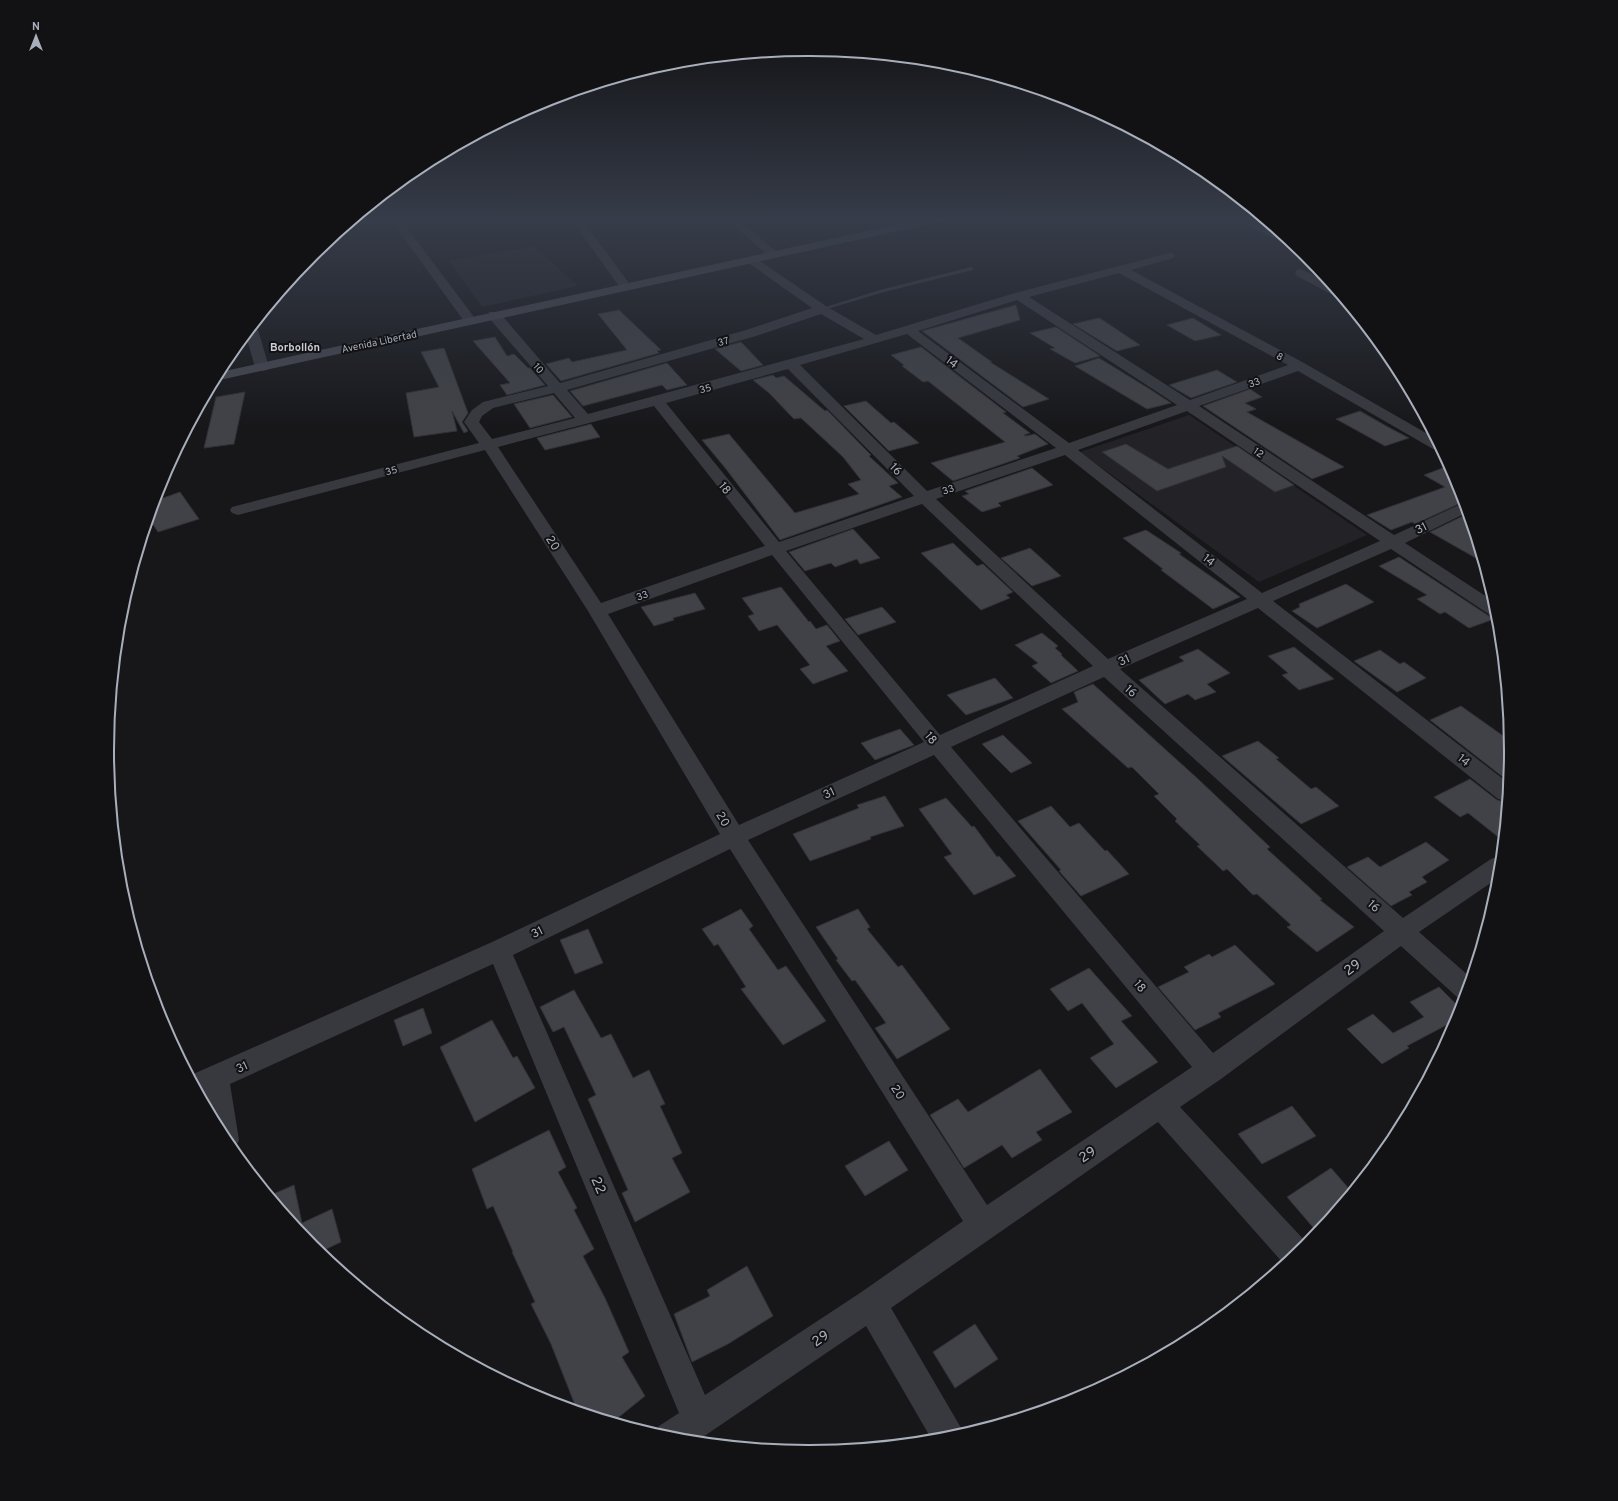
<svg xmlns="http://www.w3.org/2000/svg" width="1618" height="1501" font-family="Overpass,sans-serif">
	<rect width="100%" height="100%" fill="#17171a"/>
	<g fill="#232327">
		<polygon points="534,246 578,286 482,307 449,261"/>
		<polygon points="1189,415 1367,535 1259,582 1080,452"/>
	</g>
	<g fill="#414247" stroke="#313136">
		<polygon points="1016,305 1020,320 958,338 992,362 990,362 1049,399 1023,407 922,331"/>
		<polygon points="619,310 661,350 657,351 659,353 561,381 546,364 569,358 572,362 627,350 598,314"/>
		<polygon points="1099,318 1104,321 1140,345 1117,351 1073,324"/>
		<polygon points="1193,318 1221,335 1195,341 1167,325"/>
		<polygon points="1056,327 1100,356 1075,363 1050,349 1055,348 1030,333"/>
		<polygon points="495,337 507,356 514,354 528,368 530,368 545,385 507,395 500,385 510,383 473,341"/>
		<polygon points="741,342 763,365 741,371 715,349"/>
		<polygon points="921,347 1006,412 1003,413 1030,433 1024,435 1026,436 1035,434 1048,444 1017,456 1020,458 953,481 931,463 1005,442 928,381 923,382 902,366 904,365 891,355"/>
		<polygon points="444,348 468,413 462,422 468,431 464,433 452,411 457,431 414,437 406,393 439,387 421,352"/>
		<polygon points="1099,358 1148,388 1171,403 1147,409 1075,366"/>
		<polygon points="667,363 687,385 667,390 662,385 583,406 570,391"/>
		<polygon points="1217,370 1237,382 1191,398 1169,385"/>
		<polygon points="773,375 776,378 784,376 825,411 827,410 871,455 869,456 898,483 889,486 902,497 780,540 726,469 702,440 729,434 795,513 859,494 848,484 861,480 843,457 801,418 794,419 769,393 753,380"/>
		<polygon points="1250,389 1262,397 1245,403 1256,409 1247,412 1344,467 1312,479 1203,406"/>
		<polygon points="245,392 234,444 204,448 216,397"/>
		<polygon points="553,395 572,417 530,428 514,404"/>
		<polygon points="866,401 891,423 894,422 919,443 889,451 844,406"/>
		<polygon points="1360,411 1388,427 1409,438 1385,446 1336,419"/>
		<polygon points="591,424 600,437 545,450 537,438"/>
		<polygon points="1126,444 1168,469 1237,446 1294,485 1275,492 1222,456 1226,467 1157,491 1102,452"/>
		<polygon points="1448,466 1457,482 1463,502 1415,524 1412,522 1391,530 1367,515 1445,487 1424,475"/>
		<polygon points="1032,468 1053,485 998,503 1001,506 982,512 962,496 969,494 965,491"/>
		<polygon points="180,492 199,519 158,532 150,520 155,501"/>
		<polygon points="1467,514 1473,535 1481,561 1430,532"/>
		<polygon points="853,529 880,558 860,564 857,559 835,567 831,563 805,571 789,552"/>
		<polygon points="1146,530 1181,553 1179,554 1240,597 1213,609 1161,570 1163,569 1123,538"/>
		<polygon points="953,543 977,566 983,564 1013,592 1006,595 1010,598 981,610 921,553"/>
		<polygon points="1030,548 1061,576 1032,586 1001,558"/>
		<polygon points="1399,557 1489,616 1494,619 1469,628 1445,612 1440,614 1417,599 1427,595 1379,566"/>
		<polygon points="1346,584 1374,602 1317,628 1292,611 1300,607 1299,604"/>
		<polygon points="781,587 809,622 810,621 816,629 827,625 840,641 826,646 848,671 813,684 800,669 810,665 777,625 759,631 748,616 754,614 742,598"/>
		<polygon points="695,593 705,609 673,618 674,620 654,626 641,607"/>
		<polygon points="882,607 896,622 858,635 845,619"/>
		<polygon points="1042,633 1058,646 1055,648 1062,654 1061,655 1078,671 1051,683 1032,666 1038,663 1015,645"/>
		<polygon points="1294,647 1334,679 1299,690 1282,675 1288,673 1268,656"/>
		<polygon points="1198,649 1230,673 1207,684 1216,692 1195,700 1188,694 1165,704 1139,680 1184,661 1179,657"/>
		<polygon points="1380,650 1400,664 1404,662 1426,678 1397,692 1354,661"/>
		<polygon points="995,678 1013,698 966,715 947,695"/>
		<polygon points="1093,684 1197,778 1270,847 1267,849 1322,899 1320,900 1354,927 1317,952 1287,927 1291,925 1257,894 1253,895 1227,869 1223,871 1197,846 1200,845 1175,821 1177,819 1154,796 1159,794 1132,767 1128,768 1062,709 1078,702 1074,692"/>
		<polygon points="1461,706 1509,740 1510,751 1508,781 1430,720"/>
		<polygon points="900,729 914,745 875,760 861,743"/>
		<polygon points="1003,735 1032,763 1011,773 982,744"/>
		<polygon points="1258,741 1279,758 1276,759 1311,789 1316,787 1339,806 1301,824 1222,756"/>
		<polygon points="1470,779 1497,800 1505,802 1502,840 1468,813 1460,817 1434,797"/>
		<polygon points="885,796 904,826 870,837 871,839 810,861 793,834 859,808 857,805"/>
		<polygon points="946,798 972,827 974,826 997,857 999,856 1016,876 974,895 944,857 952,854 919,809"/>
		<polygon points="1051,806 1070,827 1079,823 1105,851 1107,850 1129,874 1081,896 1059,871 1061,870 1018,821"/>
		<polygon points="1426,842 1449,860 1422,877 1427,882 1409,892 1412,895 1391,906 1347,867 1368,857 1380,867"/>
		<polygon points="741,909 753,926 749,929 778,970 786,966 826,1021 783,1045 741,989 746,987 718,944 714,946 702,929"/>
		<polygon points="858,909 870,927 867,929 898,967 902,965 950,1029 897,1059 875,1028 886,1023 855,980 852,981 836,960 838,959 816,927"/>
		<polygon points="588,929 603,963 575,974 560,940"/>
		<polygon points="1235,945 1275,984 1218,1013 1221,1017 1195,1030 1158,987 1189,972 1184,967 1209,954 1212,957"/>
		<polygon points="1089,968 1132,1016 1121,1021 1158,1062 1116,1088 1090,1058 1114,1044 1082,1003 1068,1011 1050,989"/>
		<polygon points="1439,987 1460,1008 1456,1020 1407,1046 1409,1048 1382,1064 1347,1029 1373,1014 1393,1033 1424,1017 1410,1002"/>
		<polygon points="574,990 601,1038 611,1034 633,1078 649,1070 665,1104 660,1106 682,1153 672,1158 690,1192 635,1222 622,1193 628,1190 588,1099 596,1095 564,1027 553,1032 540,1007"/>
		<polygon points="423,1008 432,1033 403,1046 394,1020"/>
		<polygon points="492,1020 513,1058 517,1056 535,1088 475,1122 440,1047"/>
		<polygon points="1040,1069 1072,1112 1036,1132 1042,1140 1012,1158 1002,1145 964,1168 930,1115 958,1099 968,1112"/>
		<polygon points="1292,1106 1316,1136 1262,1164 1238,1134"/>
		<polygon points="549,1130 566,1167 558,1172 577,1208 574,1210 594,1249 583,1256 605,1298 629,1352 622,1357 645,1396 614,1421 577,1410 551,1344 531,1304 535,1302 512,1252 513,1252 493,1206 487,1209 472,1169"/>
		<polygon points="889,1141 908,1170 865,1196 845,1166"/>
		<polygon points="1331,1168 1351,1191 1317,1232 1287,1197"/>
		<polygon points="294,1185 302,1223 332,1209 341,1242 320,1252 313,1246 271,1195"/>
		<polygon points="747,1266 773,1316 728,1344 692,1362 674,1314 710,1296 707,1290"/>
		<polygon points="975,1324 998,1359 955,1388 933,1352"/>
	</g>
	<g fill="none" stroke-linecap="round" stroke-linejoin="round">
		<polygon fill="#38393f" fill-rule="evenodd" points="971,267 973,268 973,270 884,292 824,310 819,309 880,290"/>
		<g fill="#38393f" fill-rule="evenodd">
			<polygon points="356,219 386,219 381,222 348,226"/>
			<polygon points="393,219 404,219 405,225 477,321 476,324 466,324 396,227"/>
			<polygon points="571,219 582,219 631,286 629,289 621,289"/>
			<polygon points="726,219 738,219 779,254 777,256 769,256"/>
			<path d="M1169,253l4,1 2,2 -2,2 -42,12 173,93 129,74 7,13 -7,-1 -135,-78 -99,35 195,129 69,-32 3,10 -61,30 88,58 4,13 -1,3 -6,-2 -99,-66 -118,52 234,181 -1,19 -8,-2 -240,-191 -138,61 283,249 88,-59 9,-3 -2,22 -79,54 51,45 -7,22 -6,-2 -56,-51 -180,133 -41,28 127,136 -2,4 -21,17 -126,-142 -267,186 73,125 -18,6 -14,1 -66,-114 -169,115 -25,-3 -16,-4 3,-8 20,-13 -186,-449 -263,120 9,56 -5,10 -8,-10 -21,-39 -1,-5 -2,1 -11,-22 299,-132 230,-109 -132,-223 -103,-161 -247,65 -6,-2 -2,-3 2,-3 247,-64 -15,-21 8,-12 11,-8 65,-16 -59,-68 -1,-3 1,-3h10l61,71 186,-53 66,-22 -66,-47 -2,-2 2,-2h8l72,49 50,29 139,-42zM1119,273l169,92 -98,35 -161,-103zM1017,300l160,105 -108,38 -151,-112zM821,314l43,25 -276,75 -21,-24 189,-54zM907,334l149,114 -129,43 -127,-126zM788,369l126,127 -135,46 -113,-139zM554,393l21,25 -83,21 -13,-17 3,-6 11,-8zM654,406l111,140 -164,57 -103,-156zM1187,411l193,130 -118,52 -184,-143zM1065,455l182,144 -139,60 -172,-160zM922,504l171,162 -153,69 -154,-184zM772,555l152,187 -185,83 -131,-211zM1104,677l280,254 -171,122 -262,-306zM934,755l258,312 -205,138 -239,-365zM730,849l233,372 -103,72 -155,102 -192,-440z"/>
			<polygon points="1301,269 1328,282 1338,294 1331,294 1297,276 1295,273 1297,270"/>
			<polygon points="254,327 258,330 269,367 267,370 262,371 257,370 255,367 246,336"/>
		</g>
		<g fill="#464850" fill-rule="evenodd">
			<polygon points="922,219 945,219 939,222 215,381 220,372"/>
			<path d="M1236,219c24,0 36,8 53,23h-7l-44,-21z"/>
		</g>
	</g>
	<linearGradient id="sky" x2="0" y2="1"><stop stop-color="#0d0d0e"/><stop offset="0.51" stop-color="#363c49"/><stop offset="1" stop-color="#363c49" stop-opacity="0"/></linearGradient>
	<rect width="1618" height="429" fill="url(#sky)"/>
	<g text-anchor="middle" stroke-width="4" stroke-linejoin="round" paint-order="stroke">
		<g font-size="10" fill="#a8afbb" stroke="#121215">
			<text transform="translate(379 341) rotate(-12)" y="4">Avenida Libertad</text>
			<text transform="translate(723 341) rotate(-15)" y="4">37</text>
			<text transform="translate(1280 356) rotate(29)" y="4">8</text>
			<text transform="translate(539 368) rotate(49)" y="4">10</text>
			<text transform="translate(1254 382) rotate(-20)" y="4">33</text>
			<text transform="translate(705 388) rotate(-15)" y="4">35</text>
			<text transform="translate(1259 452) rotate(34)" y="4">12</text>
			<text transform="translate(391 470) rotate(-15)" y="4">35</text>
			<text transform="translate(948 489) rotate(-19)" y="4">33</text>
			<text transform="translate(642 595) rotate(-20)" y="4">33</text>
		</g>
		<g font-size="11" font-weight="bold" fill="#caced6" stroke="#121215">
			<text x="295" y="351">Borbollón</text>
		</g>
		<g font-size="12" fill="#a8afbb" stroke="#121215">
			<text transform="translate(952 362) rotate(37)" y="4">14</text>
			<text transform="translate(896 469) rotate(45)" y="4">16</text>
			<text transform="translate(725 488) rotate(51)" y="4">18</text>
			<text transform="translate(1421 528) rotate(-26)" y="4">31</text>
			<text transform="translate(553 543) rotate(57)" y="4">20</text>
			<text transform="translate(1209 560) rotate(38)" y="4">14</text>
			<text transform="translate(1124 660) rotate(-24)" y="4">31</text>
			<text transform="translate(1131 691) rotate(42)" y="4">16</text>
			<text transform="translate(931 738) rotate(50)" y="4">18</text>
			<text transform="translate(1464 760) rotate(38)" y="4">14</text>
			<text transform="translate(829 793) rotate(-24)" y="4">31</text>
			<text transform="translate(723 819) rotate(59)" y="4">20</text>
			<text transform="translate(1374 906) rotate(42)" y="4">16</text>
			<text transform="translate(537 932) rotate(-26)" y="4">31</text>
			<text transform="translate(1140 986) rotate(50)" y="4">18</text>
			<text transform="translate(242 1067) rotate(-24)" y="4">31</text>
			<text transform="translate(898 1092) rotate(57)" y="4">20</text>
		</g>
		<g font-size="14" fill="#a8afbb" stroke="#121215">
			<text transform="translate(1352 967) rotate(-36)" y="5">29</text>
			<text transform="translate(1087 1154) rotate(-34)" y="5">29</text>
			<text transform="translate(599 1185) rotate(67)" y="5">22</text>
			<text transform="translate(820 1338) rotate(-34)" y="5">29</text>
		</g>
	</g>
	<path d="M0 0H1618V1501H0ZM808 56H810A694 694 0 0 1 1504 750V751A694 694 0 0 1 810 1445H808A694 694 0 0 1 114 751V750A694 694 0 0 1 808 56Z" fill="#121215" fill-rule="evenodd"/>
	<path fill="none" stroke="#a8afbb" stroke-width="2" d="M808 56H810A694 694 0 0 1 1504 750V751A694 694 0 0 1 810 1445H808A694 694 0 0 1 114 751V750A694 694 0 0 1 808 56Z"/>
	<g transform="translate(36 36)" stroke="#121215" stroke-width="3" paint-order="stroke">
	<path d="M0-3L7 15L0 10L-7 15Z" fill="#a8afbb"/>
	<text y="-6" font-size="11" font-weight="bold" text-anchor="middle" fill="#a8afbb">N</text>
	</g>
</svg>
